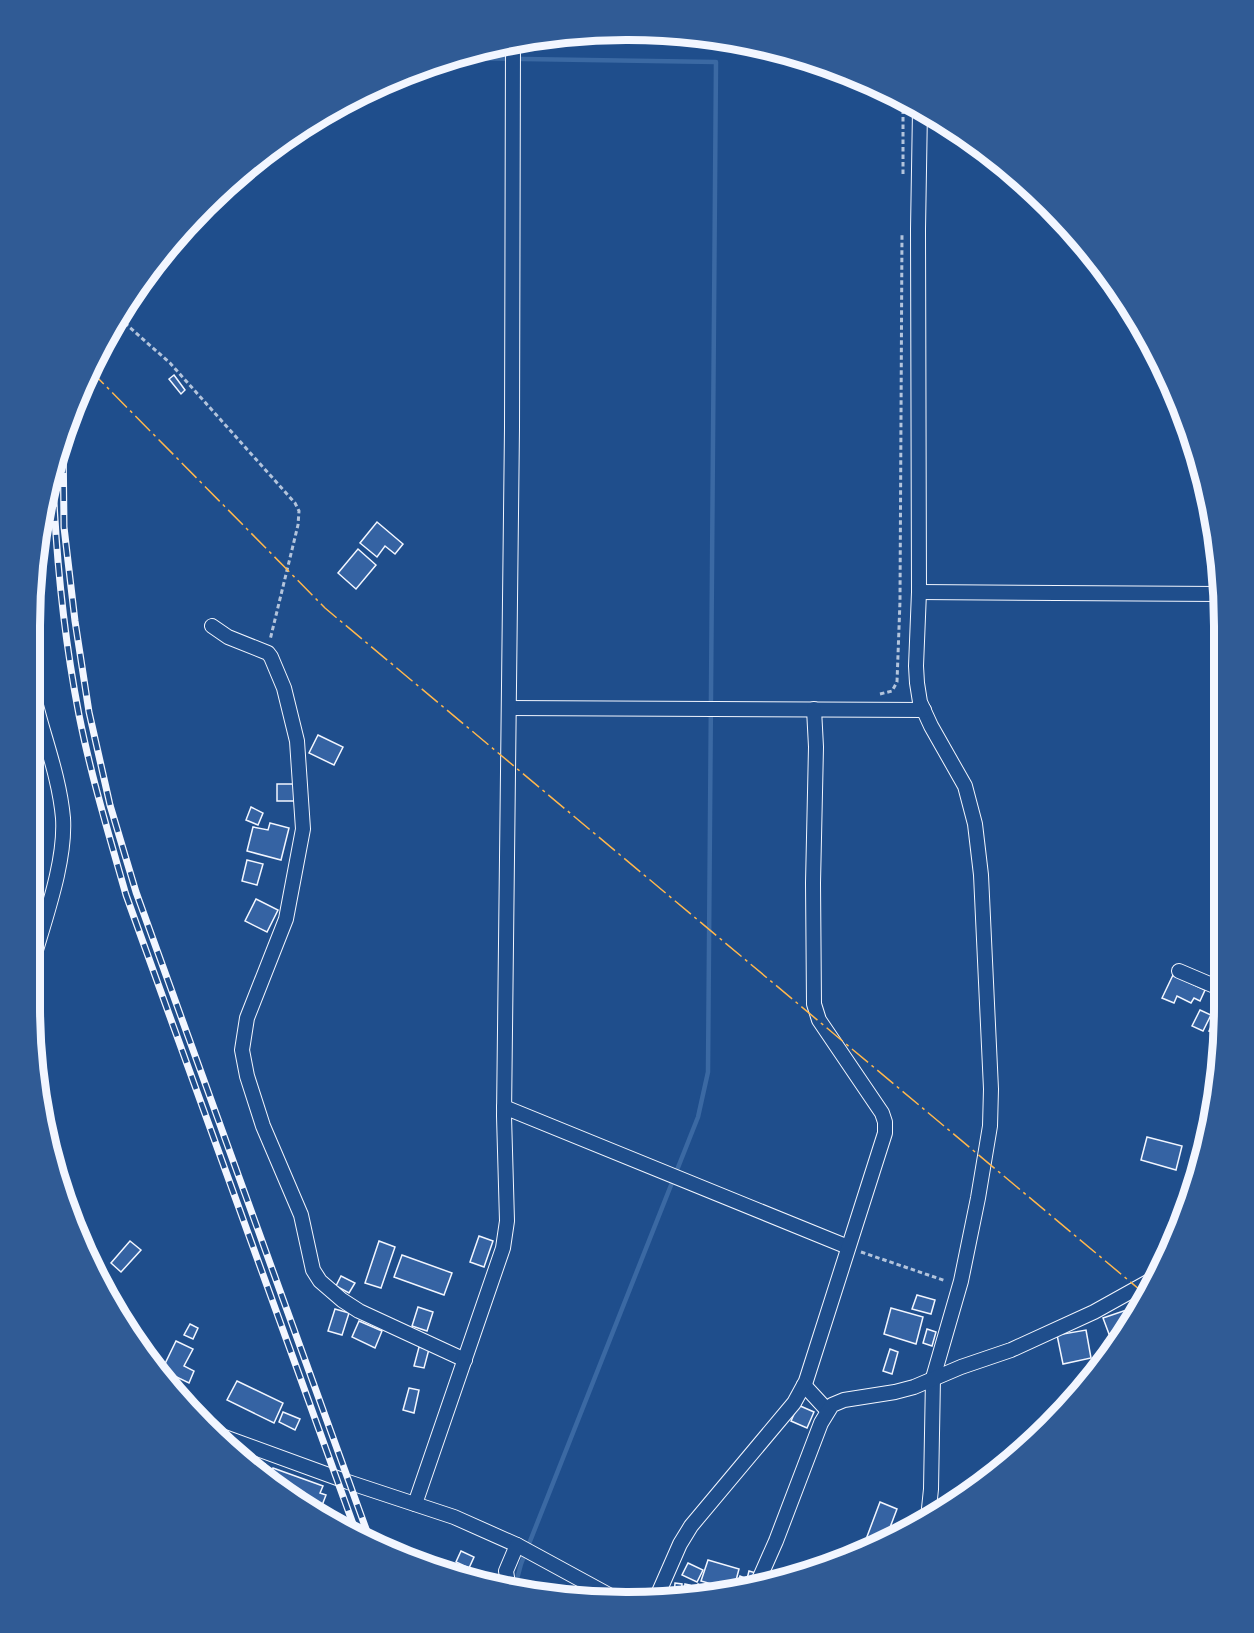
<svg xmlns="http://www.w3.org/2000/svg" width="1254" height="1633" font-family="Spectral,serif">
	<rect width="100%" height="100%" fill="#1f4e8c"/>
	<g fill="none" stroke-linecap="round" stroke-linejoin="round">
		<polyline stroke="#3b69a3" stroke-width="4.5" points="456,58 716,62 708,1072 698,1117 521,1564 517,1579 519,1592"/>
	</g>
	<g fill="#3563a3" stroke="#f2f6ff" stroke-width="1.5">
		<polygon points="174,375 185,390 181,394 169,379"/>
		<polygon points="377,522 403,544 395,554 385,546 377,557 360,543"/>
		<polygon points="358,549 376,565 356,589 338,573"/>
		<polygon points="318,735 343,747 334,765 309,753"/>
		<rect x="277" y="784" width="19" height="17"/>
		<polygon points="251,807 263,813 258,825 246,820"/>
		<polygon points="270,823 289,828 281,860 247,851 253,827 268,830"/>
		<polygon points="247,860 263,864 257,885 242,881"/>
		<polygon points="256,899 278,910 267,932 245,921"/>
		<polygon points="1173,975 1205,990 1200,1001 1194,998 1191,1003 1177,996 1174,1003 1162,998"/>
		<polygon points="1219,1009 1219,1027 1216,1034 1209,1031"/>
		<polygon points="1200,1010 1211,1015 1203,1031 1192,1026"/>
		<polygon points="1147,1137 1182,1146 1176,1170 1141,1160"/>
		<polygon points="479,1236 493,1241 484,1267 470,1262"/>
		<polygon points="130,1241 141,1250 121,1272 111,1263"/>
		<polygon points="379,1241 395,1247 381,1288 365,1283"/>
		<polygon points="402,1255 452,1273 444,1295 394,1277"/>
		<polygon points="341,1276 355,1283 349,1293 336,1286"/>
		<polygon points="917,1295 935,1300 931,1314 912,1309"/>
		<polygon points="1141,1305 1129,1328 1109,1334 1103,1318"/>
		<polygon points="418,1307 433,1312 427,1331 412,1326"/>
		<polygon points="891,1308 923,1317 916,1344 884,1334"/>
		<polygon points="335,1309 349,1313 342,1335 328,1331"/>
		<polygon points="359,1321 382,1331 375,1348 352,1337"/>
		<polygon points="190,1324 198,1328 193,1339 184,1335"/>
		<polygon points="927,1329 936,1332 932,1346 923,1343"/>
		<polygon points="1086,1330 1091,1358 1063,1364 1057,1335"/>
		<polygon points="176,1341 193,1349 184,1366 194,1371 189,1383 162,1370"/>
		<polygon points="419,1347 429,1349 424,1368 414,1366"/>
		<polygon points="890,1349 898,1352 892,1374 883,1371"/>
		<polygon points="237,1381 283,1403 274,1423 227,1400"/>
		<polygon points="409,1388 419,1390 414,1413 403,1410"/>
		<polygon points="798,1405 814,1412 807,1428 791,1421"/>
		<polygon points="283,1412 300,1419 295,1430 279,1422"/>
		<polygon points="241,1456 265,1464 262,1472"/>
		<polygon points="273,1468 323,1486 320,1493 326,1495 321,1508 299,1500 270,1478"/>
		<polygon points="880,1502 897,1509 886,1538 862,1550"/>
		<polygon points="461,1551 474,1557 469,1568 456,1562"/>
		<polygon points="708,1560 739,1569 734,1588 729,1589 701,1581"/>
		<polygon points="688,1563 703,1570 697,1582 682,1575"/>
		<polygon points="749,1571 756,1573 752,1585 736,1588 740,1576 747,1579"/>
		<polygon points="675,1583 682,1584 681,1597 674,1596"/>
		<polygon points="685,1584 690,1585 689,1597 683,1598"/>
		<polygon points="698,1584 708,1590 705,1594 691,1597"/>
	</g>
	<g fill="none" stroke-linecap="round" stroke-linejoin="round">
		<g stroke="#f2f6ff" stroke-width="16">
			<g id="street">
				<polyline points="920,110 918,229 919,592 916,666 917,683 920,702 931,726 965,786 975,824 981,875 991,1089 990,1126 978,1198 961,1281 933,1378 931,1489 928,1518"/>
				<polyline points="919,592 1219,594"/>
				<polyline points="212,626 228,637 268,653 271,657 284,688 297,741 303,829 286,919 247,1018 242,1050 247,1076 263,1126 301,1215 313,1270 320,1281 342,1300 359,1311 465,1360"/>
				<polyline points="509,708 924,710"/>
				<path d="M30,971c12,-45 36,-106 33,-153 -4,-46 -23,-89 -32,-134"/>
				<polyline points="1179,971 1219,988"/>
				<polyline points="504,1107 848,1247"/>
				<polyline points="804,1385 827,1410"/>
				<polyline points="208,1431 348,1482 454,1517 517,1545 618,1600"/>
				<polyline points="415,1504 503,1248 507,1221 504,1116 512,428 513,41"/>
				<polyline points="757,1584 776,1541 821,1423 832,1405 844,1400 895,1392 914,1387 961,1367 1011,1350 1094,1312 1155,1278"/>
				<polyline points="509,1590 506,1571 517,1545"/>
				<polyline points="655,1601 680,1544 691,1526 794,1403 806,1381 885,1133 885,1122 882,1113 819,1020 814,1004 813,883 816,747 814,709"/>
			</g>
		</g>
		<g stroke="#b3c4dc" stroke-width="3" stroke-dasharray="4.5 3" stroke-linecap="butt">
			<polyline points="903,174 903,101"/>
			<polyline points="119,318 170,363 295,503 299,511 298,525 270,640"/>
			<polyline points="880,694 892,691 897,682 900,601 902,234"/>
			<polyline points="1174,1243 1186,1190 1191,1177"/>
			<polyline points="861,1252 946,1281"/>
		</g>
		<use href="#street" stroke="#1f4e8c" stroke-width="14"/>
		<g stroke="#f2f6ff" stroke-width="7">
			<g id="rail">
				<polyline points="63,431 64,527 75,621 89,712 110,805 136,892 370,1540"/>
				<path d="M53,479c3,79 11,158 26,236 12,61 30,120 47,180l231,640"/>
			</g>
		</g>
		<use href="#rail" stroke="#1f4e8c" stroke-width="4.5" stroke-dasharray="14" stroke-linecap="butt"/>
		<polyline stroke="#ffb74d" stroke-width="1.5" stroke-dasharray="21 4.5 3 4.5" stroke-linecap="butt" points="89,369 325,608 1146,1295"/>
	</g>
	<path d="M0 0H1254V1633H0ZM626 40H628A586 586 0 0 1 1214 626V1006A586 586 0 0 1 628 1592H626A586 586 0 0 1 40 1006V626A586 586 0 0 1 626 40Z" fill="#305b95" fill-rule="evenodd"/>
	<path fill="none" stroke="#f2f6ff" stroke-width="8" d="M626 40H628A586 586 0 0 1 1214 626V1006A586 586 0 0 1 628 1592H626A586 586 0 0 1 40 1006V626A586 586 0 0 1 626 40Z"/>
</svg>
